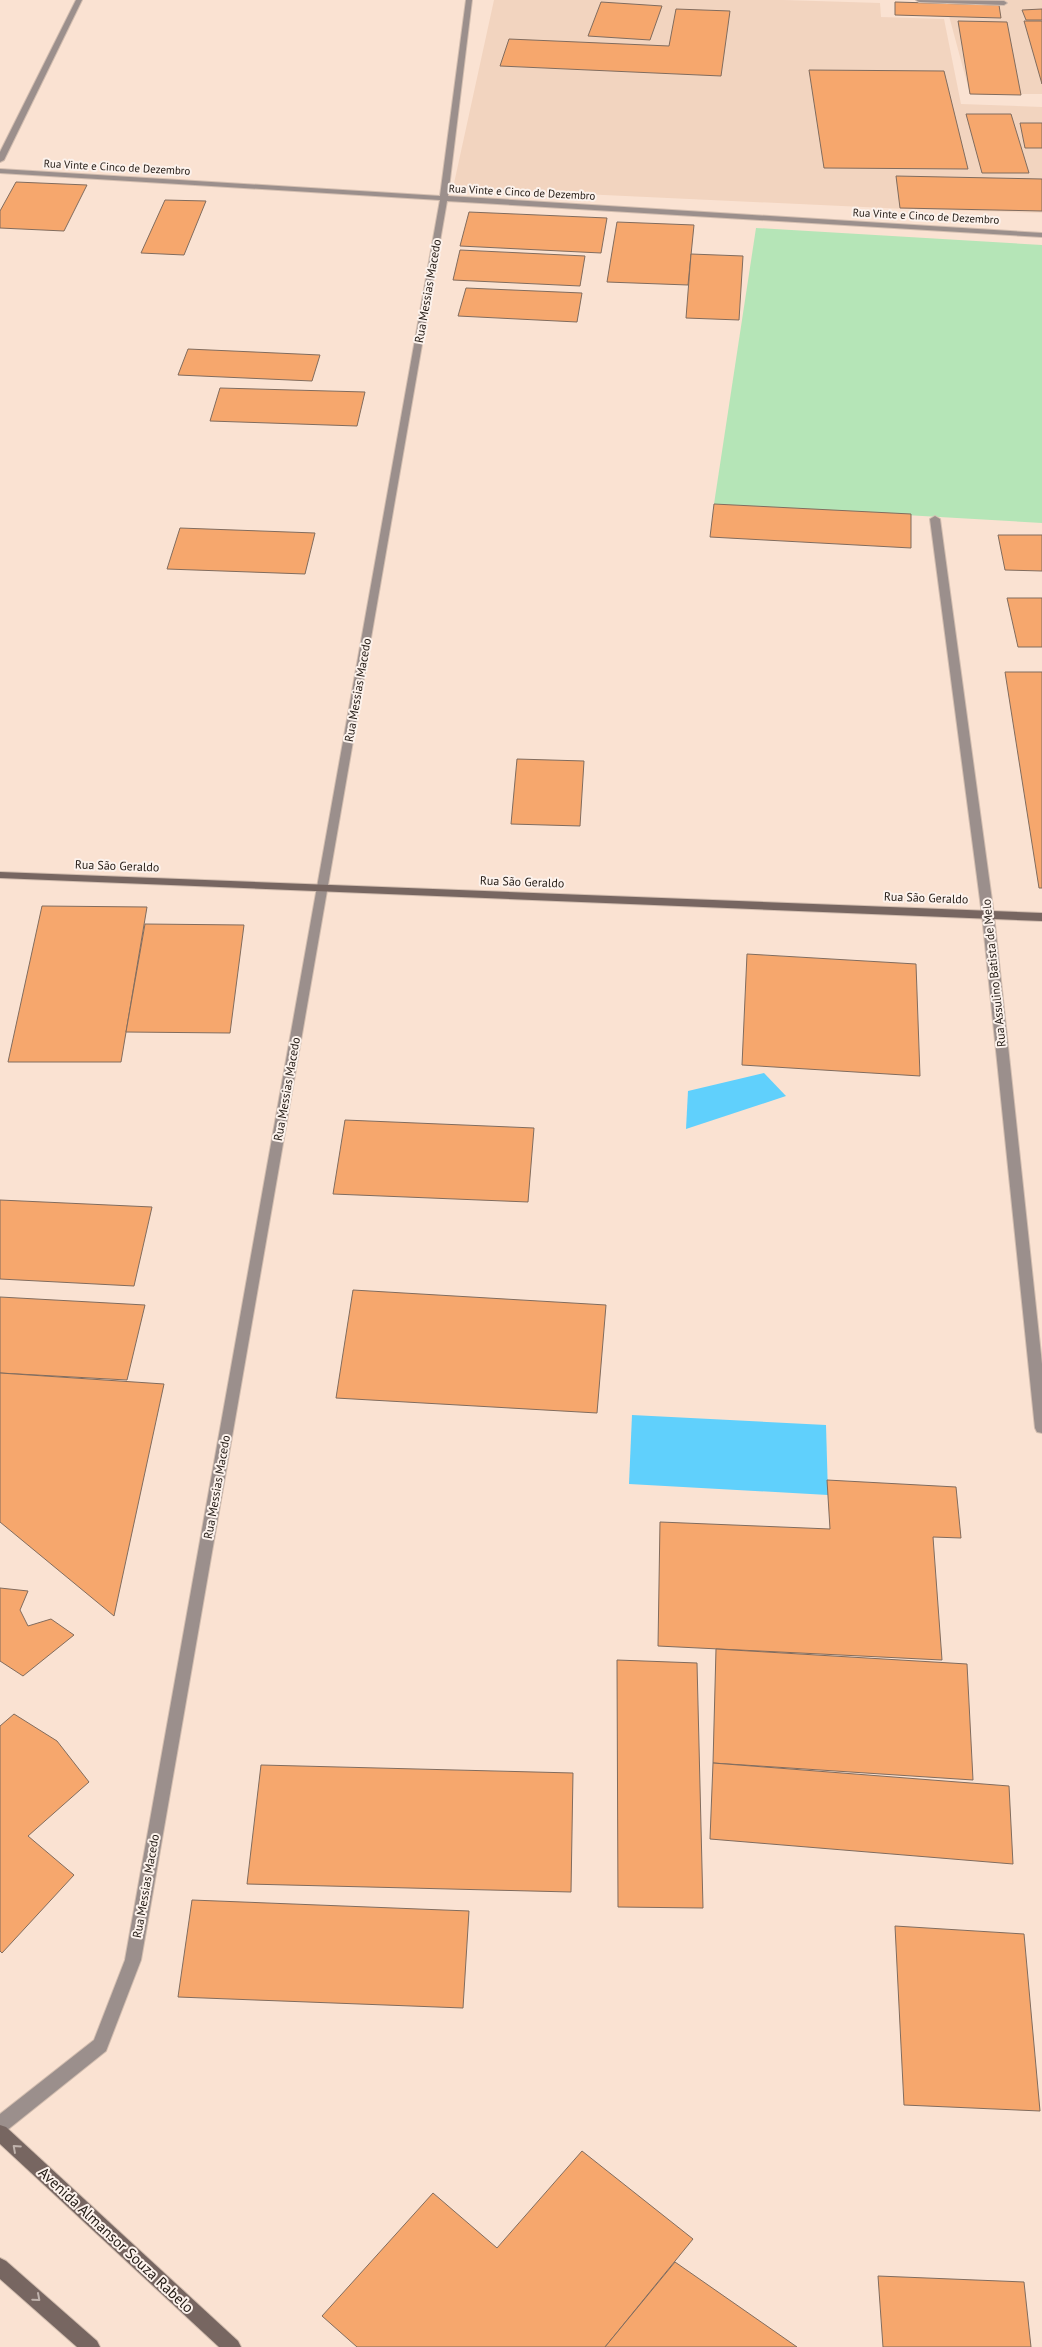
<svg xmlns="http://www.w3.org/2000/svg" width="1042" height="2347" font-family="'PT Sans',sans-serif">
	<rect width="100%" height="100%" fill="#fae2d2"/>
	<g fill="#f2d4bf">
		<polygon points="494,0 784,0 880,3 881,17 944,19 961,104 1042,107 1042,213 906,209 453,188"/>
		<polygon points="918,0 1042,0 1042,94 970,94 945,1"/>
	</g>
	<polygon fill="#b5e5b7" points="756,228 1042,245 1042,523 714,504"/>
	<g fill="#60d0fc">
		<polygon points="764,1073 786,1096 686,1129 688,1091"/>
		<polygon points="632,1415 826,1425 828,1495 629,1484"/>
	</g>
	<g fill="#f6a76d" stroke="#816c5e">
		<polygon points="601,2 662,6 650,40 588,36"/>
		<polygon points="895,2 999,5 1001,18 895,15"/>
		<polygon points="676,9 730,11 721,76 500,66 509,39 669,46"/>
		<polygon points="1042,9 1042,20 1026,20 1022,10"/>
		<polygon points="958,21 1007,22 1021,95 970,94"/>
		<polygon points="1024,21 1042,21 1042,84"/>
		<polygon points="809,70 944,71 968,169 824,168"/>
		<polygon points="966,114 1011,114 1029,173 982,173"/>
		<polygon points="1020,123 1042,123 1042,148 1025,148"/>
		<polygon points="896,176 1042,179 1042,211 900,208"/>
		<polygon points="16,182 87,185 64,231 0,228 0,211"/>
		<polygon points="165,200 206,201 184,255 141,253"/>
		<polygon points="469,212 607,218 601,253 460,246"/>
		<polygon points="617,222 694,225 688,285 607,282"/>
		<polygon points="460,250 585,256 580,286 453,280"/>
		<polygon points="691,254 743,256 739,320 686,318"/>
		<polygon points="466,288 582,293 577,322 458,316"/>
		<polygon points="188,349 320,355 312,381 178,375"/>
		<polygon points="220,388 365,392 357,426 210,421"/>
		<polygon points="714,504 911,514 911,548 710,537"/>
		<polygon points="180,528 315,533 305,574 167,569"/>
		<polygon points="998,535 1042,535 1042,571 1005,570"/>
		<polygon points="1007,598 1042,598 1042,647 1018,647"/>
		<polygon points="1005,672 1042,672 1042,888 1039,888"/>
		<polygon points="517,759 584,761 580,826 511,824"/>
		<polygon points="42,906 147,907 121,1062 8,1062"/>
		<polygon points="145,924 244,925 230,1033 126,1032"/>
		<polygon points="747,954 916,964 920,1076 742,1065"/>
		<polygon points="345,1120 534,1128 528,1202 333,1194"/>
		<polygon points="0,1200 152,1207 134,1286 0,1279"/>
		<polygon points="353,1290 606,1305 597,1413 336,1398"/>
		<polygon points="0,1297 145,1305 127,1380 0,1373"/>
		<polygon points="0,1373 164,1384 114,1616 0,1522"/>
		<polygon points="827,1480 956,1487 961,1538 933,1537 942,1660 658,1646 660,1522 830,1529"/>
		<polygon points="0,1588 28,1591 20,1610 28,1626 51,1619 74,1635 23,1676 0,1661"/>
		<polygon points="716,1649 967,1664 973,1780 713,1763"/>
		<polygon points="617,1660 697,1663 703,1908 618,1907"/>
		<polygon points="14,1714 57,1741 89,1782 28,1836 74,1875 2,1953 0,1951 0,1726"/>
		<polygon points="713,1763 1009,1786 1013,1864 710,1839"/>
		<polygon points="261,1765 573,1773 571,1892 247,1884"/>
		<polygon points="192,1900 469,1911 463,2008 178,1997"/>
		<polygon points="895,1926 1024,1934 1040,2111 904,2105"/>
		<polygon points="582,2151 693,2239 605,2347 357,2347 322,2316 433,2193 497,2248"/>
		<polygon points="675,2262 797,2347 605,2347"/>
		<polygon points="878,2276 1024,2282 1031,2347 883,2347"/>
	</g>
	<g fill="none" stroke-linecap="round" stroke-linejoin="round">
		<g stroke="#d3beb0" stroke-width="2">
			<g id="street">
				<polygon points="76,0 82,0 4,160 0,162 0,152"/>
				<polygon points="466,0 472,0 448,196 1042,233 1042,237 447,201 141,1960 106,2051 6,2131 0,2133 0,2114 94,2040 125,1960 440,200 0,173 0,169 440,196"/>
				<polygon points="916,0 1004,1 1007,3 1004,5 919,2"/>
				<polygon points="935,516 940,519 994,915 1042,1364 1042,1433 1037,1432 1035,1428 982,915 930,519"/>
			</g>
		</g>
		<g stroke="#d3beb0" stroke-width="2">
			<g id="secondary">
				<polygon points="0,872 1042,913 1042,921 0,878"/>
				<polygon points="0,2125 6,2127 238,2341 241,2347 219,2347 0,2144"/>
				<polygon points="0,2258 6,2261 97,2341 100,2347 77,2347 0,2279"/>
			</g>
		</g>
		<use href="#street" fill="#9b8f8c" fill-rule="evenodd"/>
		<use href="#secondary" fill="#776661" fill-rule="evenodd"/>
	</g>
	<defs><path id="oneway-chevron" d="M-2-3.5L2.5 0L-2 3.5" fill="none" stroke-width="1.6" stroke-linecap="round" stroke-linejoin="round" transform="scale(1.25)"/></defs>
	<g stroke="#c0b3ad">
		<use href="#oneway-chevron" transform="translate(16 2148) rotate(-138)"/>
		<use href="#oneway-chevron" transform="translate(37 2298) rotate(41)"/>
	</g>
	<g text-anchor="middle" stroke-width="4" stroke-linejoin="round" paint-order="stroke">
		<g font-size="11" fill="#211913" stroke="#fcf2ec">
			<text transform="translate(117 167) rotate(3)" y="4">Rua Vinte e Cinco de Dezembro</text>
			<text transform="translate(522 192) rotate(3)" y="4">Rua Vinte e Cinco de Dezembro</text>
			<text transform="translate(926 216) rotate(3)" y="4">Rua Vinte e Cinco de Dezembro</text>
		</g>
		<g font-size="12" fill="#211913" stroke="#fcf2ec">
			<text transform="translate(428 291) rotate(-80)" y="4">Rua Messias Macedo</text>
			<text transform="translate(358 690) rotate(-80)" y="4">Rua Messias Macedo</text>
			<text transform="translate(117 866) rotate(2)" y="4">Rua São Geraldo</text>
			<text transform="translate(522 882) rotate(2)" y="4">Rua São Geraldo</text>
			<text transform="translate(926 898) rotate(2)" y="4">Rua São Geraldo</text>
			<text transform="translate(994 973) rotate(-96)" y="4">Rua Assulino Batista de Melo</text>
			<text transform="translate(287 1089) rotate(-80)" y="4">Rua Messias Macedo</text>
			<text transform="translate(217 1487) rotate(-80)" y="4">Rua Messias Macedo</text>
			<text transform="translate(146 1886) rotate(-80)" y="4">Rua Messias Macedo</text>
		</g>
		<g font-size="15" fill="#211913" stroke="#fcf2ec">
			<text transform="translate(116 2240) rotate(43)" y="5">Avenida Almansor Souza Rabelo</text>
		</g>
	</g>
</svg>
